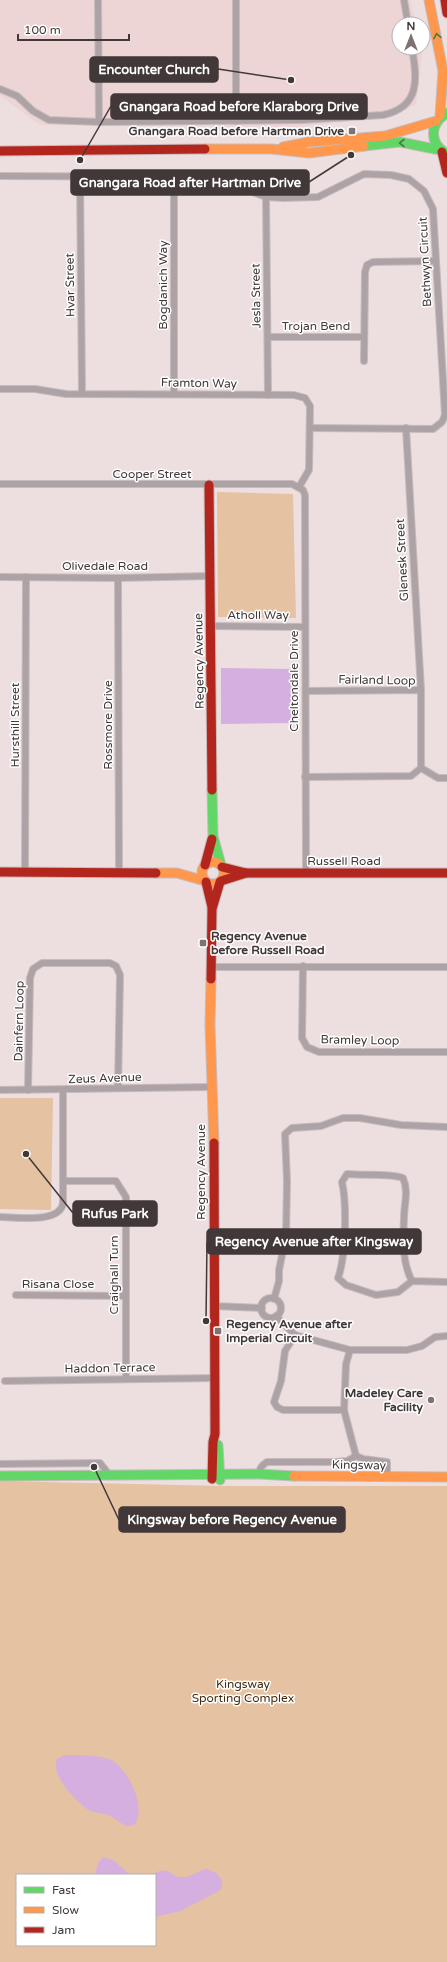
<svg xmlns="http://www.w3.org/2000/svg" width="447" height="1962" font-family="'Varela Round',sans-serif">
	<rect width="100%" height="100%" fill="#eddfe0"/>
	<polygon fill="#edd4d5" points="0,0 410,0 416,24 399,24 399,48 423,48 416,104 392,117 298,127 40,125 0,96"/>
	<g fill="#e5c2a2" fill-rule="evenodd">
		<polygon points="217,492 293,494 296,618 218,617"/>
		<polygon points="0,1098 53,1098 51,1210 0,1209"/>
		<path d="M0,1481l223,5h224v476h-447zM17,1875h138v70h-138z"/>
	</g>
	<g fill="#d4afdf">
		<polygon points="221,668 295,669 294,723 221,724"/>
		<path d="M65,1755c14,0 31,0 44,4 18,6 39,50 25,66l-8,1c-6,-3 -12,-9 -18,-11 -7,-2 -15,-2 -21,-6 -12,-9 -37,-34 -30,-50z"/>
		<polygon points="103,1857 113,1860 130,1875 95,1875 98,1863"/>
		<path d="M205,1869c10,1 18,7 17,18l-3,4 -39,20 -25,6v-42h-4c22,-12 18,4 33,2 7,0 14,-6 21,-8z"/>
	</g>
	<g fill="none" stroke-linecap="round" stroke-linejoin="round">
		<g stroke="#c7bbbc" stroke-width="8">
			<g id="street">
				<polyline points="98,0 99,122"/>
				<polyline points="236,0 236,121"/>
				<polyline points="404,0 408,24"/>
				<path d="M0,89l17,7 16,15 16,9 50,2 202,-2 82,-5c38,-8 34,-37 29,-67"/>
				<polyline points="0,176 205,177 222,180 266,197 283,198 318,197 364,174 391,175 409,179 424,191 433,209 445,415 442,422 433,429 310,428"/>
				<polyline points="80,176 82,393"/>
				<polyline points="174,177 174,394"/>
				<polyline points="266,197 268,395"/>
				<polyline points="268,337 364,337"/>
				<polyline points="364,361 365,272 367,265 373,262 435,261"/>
				<polyline points="0,389 35,389 66,394 294,395 305,398 310,406 309,470 299,487"/>
				<polyline points="406,428 421,690"/>
				<polyline points="0,484 292,484 303,490 305,495 306,873"/>
				<polyline points="0,577 118,578 210,576"/>
				<polyline points="118,578 119,872"/>
				<polyline points="210,626 305,627"/>
				<polyline points="421,768 438,778 447,778"/>
				<polyline points="305,777 411,776 421,768 421,690 306,691"/>
				<polyline points="25,872 26,577"/>
				<polyline points="303,966 302,1038 307,1047 319,1052 447,1052"/>
				<polyline points="212,967 447,967"/>
				<polyline points="0,1090 211,1087"/>
				<polyline points="28,1090 30,978 33,969 42,963 110,963 116,966 120,975 118,1087"/>
				<polyline points="63,1181 116,1181 126,1197 126,1378"/>
				<path d="M0,1217c16,0 60,7 63,-14v-113"/>
				<path d="M412,1281c-10,-18 -9,-43 -8,-63 0,-14 5,-27 -1,-40 -13,-5 -40,-2 -56,-4l-5,8c5,23 4,74 -4,96l8,7 30,10 22,-3 14,-11 35,1"/>
				<polyline points="16,1295 125,1296"/>
				<circle cx="271" cy="1308" r="10"/>
				<polyline points="274,1299 279,1281 279,1270 286,1236 287,1181 285,1134 292,1128 321,1126 343,1118 360,1118 401,1125 447,1127"/>
				<polyline points="213,1306 262,1308"/>
				<polyline points="276,1316 295,1335 350,1350 407,1350 422,1346 435,1337 447,1336"/>
				<polyline points="295,1335 285,1351 281,1381 274,1402 277,1407 283,1410 344,1410"/>
				<polyline points="350,1350 346,1364 344,1410 356,1456"/>
				<polyline points="5,1381 215,1378"/>
				<polyline points="0,1464 100,1463 110,1476"/>
				<path d="M259,1474c0,-6 3,-9 8,-12h68l12,-1 9,-5 7,3 24,3v15"/>
			</g>
		</g>
		<g stroke="#c7bbbc" stroke-width="11">
			<g id="fast">
				<path d="M447,113c-18,11 -18,30 0,41"/>
				<polyline points="364,146 400,142 440,150"/>
				<polyline points="212,790 213,836 221,865"/>
				<polyline points="218,1445 220,1480"/>
				<polyline points="0,1476 259,1474 294,1476"/>
			</g>
		</g>
		<g stroke="#c7bbbc" stroke-width="11">
			<g id="slow">
				<polyline points="429,0 443,71 440,116"/>
				<polyline points="283,147 309,142 385,136 436,121"/>
				<polyline points="205,149 272,149 309,153 364,146"/>
				<circle cx="213" cy="873" r="11"/>
				<polyline points="156,873 177,873 205,881"/>
				<polyline points="211,979 210,1025 214,1143"/>
				<polyline points="294,1476 447,1477"/>
			</g>
		</g>
		<g stroke="#c7bbbc" stroke-width="11">
			<g id="jam">
				<polyline points="445,0 447,13"/>
				<polyline points="0,151 205,149"/>
				<polyline points="442,152 447,173"/>
				<polyline points="209,485 212,790"/>
				<polyline points="205,865 212,839"/>
				<polyline points="222,867 246,873"/>
				<polyline points="0,872 156,873"/>
				<polyline points="221,881 246,873 447,873"/>
				<polyline points="206,882 212,907"/>
				<polyline points="211,979 212,909 220,882"/>
				<polyline points="212,1479 213,1442 215,1434 214,1143"/>
			</g>
		</g>
		<use href="#street" stroke="#ada2a6" stroke-width="6"/>
		<use href="#fast" stroke="#63d668" stroke-width="9"/>
		<use href="#slow" stroke="#ff974d" stroke-width="9"/>
		<use href="#jam" stroke="#b3261e" stroke-width="9"/>
	</g>
	<defs><path id="oneway-chevron" d="M-2-3.5L2.5 0L-2 3.5" fill="none" stroke-width="1.6" stroke-linecap="round" stroke-linejoin="round"/></defs>
	<g stroke="#4f774c">
		<use href="#oneway-chevron" transform="translate(437 36) rotate(-101)"/>
		<use href="#oneway-chevron" transform="translate(402 143) rotate(180)"/>
	</g>
	<g fill="#7e7273" stroke="#fff" stroke-width="1.5">
		<rect x="348" y="127" width="8" height="8" rx="2"/>
		<rect x="199" y="939" width="8" height="8" rx="2"/>
		<rect x="214" y="1327" width="8" height="8" rx="2"/>
		<circle cx="431" cy="1400" r="4"/>
	</g>
	<g text-anchor="middle" stroke-width="3" stroke-linejoin="round" paint-order="stroke">
		<g font-size="12" font-weight="bold" fill="#423839" stroke="#fff" text-anchor="end">
			<text x="344" y="135">Gnangara Road before Hartman Drive</text>
			<text x="211" y="940" text-anchor="start">Regency Avenue<tspan x="211" dy="14">before Russell Road</tspan></text>
			<text x="226" y="1328" text-anchor="start">Regency Avenue after<tspan x="226" dy="14">Imperial Circuit</tspan></text>
			<text x="423" y="1397">Madeley Care<tspan x="423" dy="14">Facility</tspan></text>
		</g>
		<g font-size="12" fill="#423839" stroke="#fff">
			<text transform="translate(425 262) rotate(-93)" y="4">Bethwyn Circuit</text>
			<text transform="translate(70 285) rotate(-91)" y="4">Hvar Street</text>
			<text transform="translate(163 285) rotate(-90)" y="4">Bogdanich Way</text>
			<text transform="translate(256 296) rotate(-91)" y="4">Jesla Street</text>
			<text x="316" y="330">Trojan Bend</text>
			<text transform="translate(199 383) rotate(1)" y="4">Framton Way</text>
			<text x="152" y="478">Cooper Street</text>
			<text transform="translate(402 560) rotate(-93)" y="4">Glenesk Street</text>
			<text x="105" y="570">Olivedale Road</text>
			<text x="258" y="619">Atholl Way</text>
			<text transform="translate(199 661) rotate(-91)" y="4">Regency Avenue</text>
			<text transform="translate(377 680) rotate(1)" y="4">Fairland Loop</text>
			<text transform="translate(294 681) rotate(-90)" y="4">Cheltondale Drive</text>
			<text transform="translate(15 725) rotate(-90)" y="4">Hursthill Street</text>
			<text transform="translate(108 725) rotate(-90)" y="4">Rossmore Drive</text>
			<text x="344" y="865">Russell Road</text>
			<text transform="translate(19 1021) rotate(-89)" y="4">Dainfern Loop</text>
			<text transform="translate(360 1040) rotate(1)" y="4">Bramley Loop</text>
			<text transform="translate(105 1078) rotate(-2)" y="4">Zeus Avenue</text>
			<text transform="translate(201 1172) rotate(-90)" y="4">Regency Avenue</text>
			<text transform="translate(114 1275) rotate(-90)" y="4">Craighall Turn</text>
			<text x="58" y="1288">Risana Close</text>
			<text transform="translate(110 1368) rotate(-1)" y="4">Haddon Terrace</text>
			<text transform="translate(359 1465) rotate(1)" y="4">Kingsway</text>
		</g>
		<g font-size="12" fill="#432b0e" stroke="#fff">
			<text x="243" y="1688">Kingsway<tspan x="243" dy="14">Sporting Complex</tspan></text>
		</g>
	</g>
	<path fill="none" stroke="#423839" stroke-width="1.5" d="M291 80L218 69M80 160L111 106M351 155L309 182M26 1154L73 1213M206 1321L207 1242M94 1467L119 1520"/>
	<g fill="#423839" stroke="#fff" stroke-width="1.5">
		<circle cx="291" cy="80" r="4"/>
		<circle cx="80" cy="160" r="4"/>
		<circle cx="351" cy="155" r="4"/>
		<circle cx="26" cy="1154" r="4"/>
		<circle cx="206" cy="1321" r="4"/>
		<circle cx="94" cy="1467" r="4"/>
	</g>
	<g fill="#423839" stroke="#423839" stroke-width="1.5">
		<rect x="90" y="57" width="128" height="25" rx="4"/>
		<rect x="111" y="94" width="256" height="25" rx="4"/>
		<rect x="71" y="170" width="238" height="25" rx="4"/>
		<rect x="73" y="1201" width="84" height="25" rx="4"/>
		<rect x="207" y="1229" width="214" height="25" rx="4"/>
		<rect x="119" y="1507" width="226" height="25" rx="4"/>
	</g>
	<g font-size="13" text-anchor="middle" font-weight="bold" fill="#fff">
		<text x="154" y="74">Encounter Church</text>
		<text x="239" y="111">Gnangara Road before Klaraborg Drive</text>
		<text x="190" y="187">Gnangara Road after Hartman Drive</text>
		<text x="115" y="1218">Rufus Park</text>
		<text x="314" y="1246">Regency Avenue after Kingsway</text>
		<text x="232" y="1524">Kingsway before Regency Avenue</text>
	</g>
	<rect x="16" y="1874" width="140" height="72" fill="#ffffff" stroke="#b3afb0"/>
	<rect x="24" y="1887" width="20" height="6" fill="#63d668" stroke="#b3afb0"/>
	<text x="52" y="1894" font-size="12" fill="#423839">Fast</text>
	<rect x="24" y="1907" width="20" height="6" fill="#ff974d" stroke="#b3afb0"/>
	<text x="52" y="1914" font-size="12" fill="#423839">Slow</text>
	<rect x="24" y="1927" width="20" height="6" fill="#b3261e" stroke="#b3afb0"/>
	<text x="52" y="1934" font-size="12" fill="#423839">Jam</text>
	<g transform="translate(411 36)"><circle r="19" fill="#ffffff" stroke="#b3afb0"/>
	<path d="M0-3L7 15L0 10L-7 15Z" fill="#7e7273"/>
	<text y="-6" font-size="11" font-weight="bold" text-anchor="middle" fill="#423839">N</text>
	</g>
	<path d="M18 34v6h111v-6" fill="none" stroke="#423839" stroke-width="2"/>
	<text x="24" y="34" font-size="12" fill="#423839" stroke="#ffffff" stroke-width="3" paint-order="stroke">100 m</text>
</svg>
